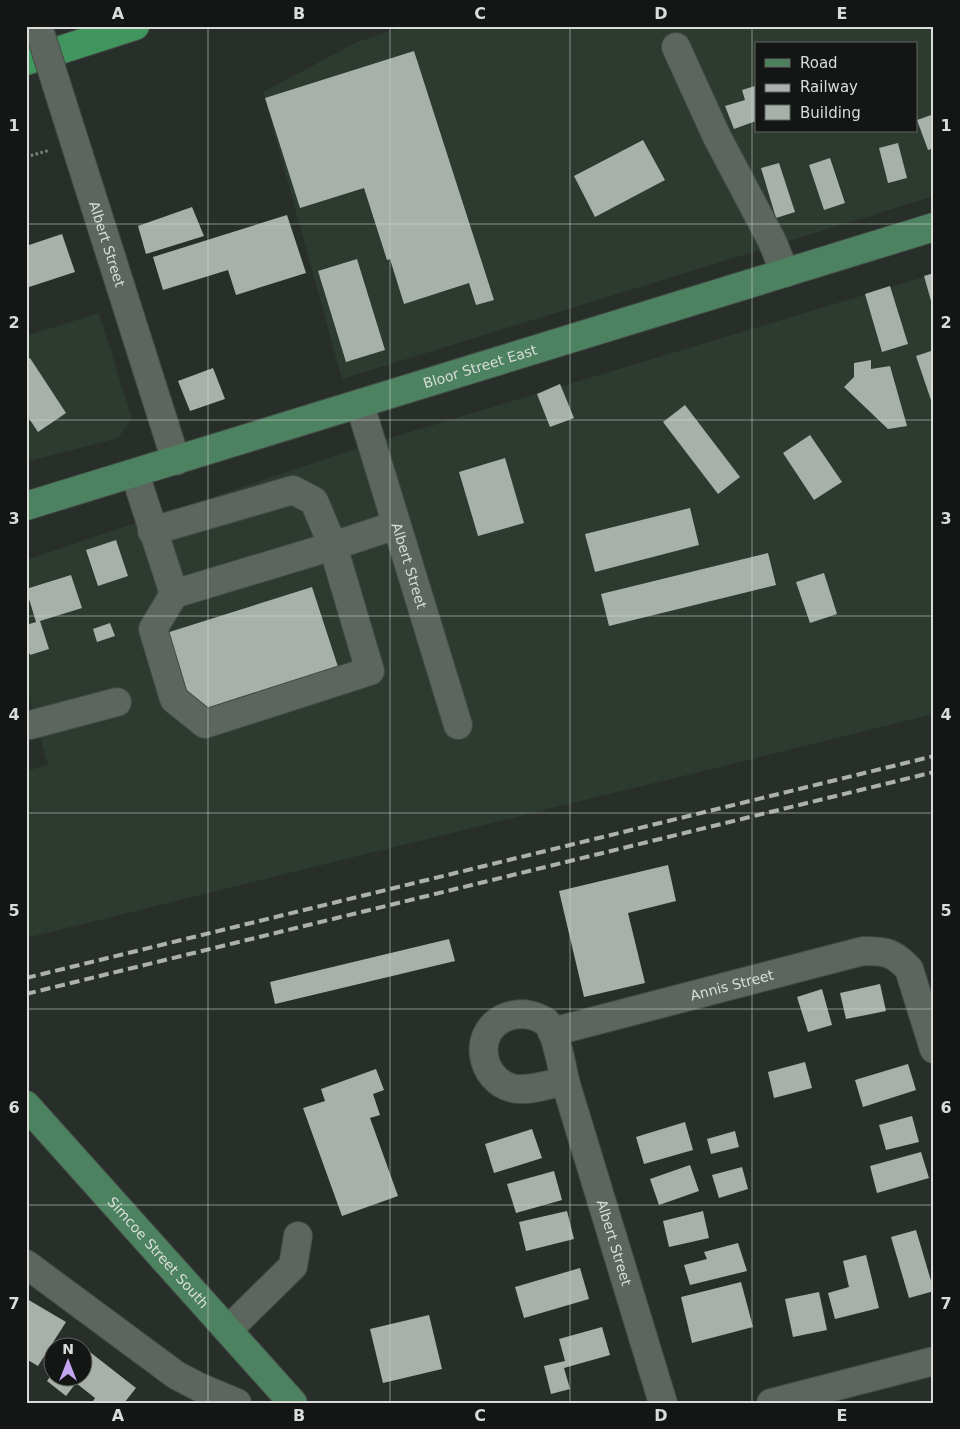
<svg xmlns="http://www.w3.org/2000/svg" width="960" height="1429" font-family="'DejaVu Sans',sans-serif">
	<rect width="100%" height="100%" fill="#282f2a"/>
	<g fill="#2c3a30" fill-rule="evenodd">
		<path d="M407,26h527v170l-592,183 -79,-287 94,-50zM756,44h160v87h-160z"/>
		<polygon points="934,274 934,714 26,938 26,771 48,765 26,687 26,560 367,445"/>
		<polygon points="99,313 132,419 118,438 26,462 26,336"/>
	</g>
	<g fill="#a7b1aa">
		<polygon points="414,51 494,300 476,305 469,283 404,304 390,259 387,260 364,188 300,208 265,98"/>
		<polygon points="755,86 756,121 734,129 725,106 745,100 742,90"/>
		<polygon points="934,114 934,148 928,150 917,120"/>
		<polygon points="643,140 665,180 595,217 574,176"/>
		<polygon points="898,143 907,178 888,183 879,148"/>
		<polygon points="830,158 845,203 824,210 809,165"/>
		<polygon points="779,163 795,212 776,218 761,168"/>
		<polygon points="192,207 204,236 146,254 138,226"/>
		<polygon points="287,215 306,273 236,295 228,270 163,290 153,257"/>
		<polygon points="62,234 75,272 26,288 26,246"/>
		<polygon points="357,259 385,350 346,362 318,271"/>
		<polygon points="934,273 934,308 933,308 924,276"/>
		<polygon points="890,286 908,344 882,352 865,294"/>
		<polygon points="934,350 934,406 933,406 916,356"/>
		<polygon points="30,358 66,413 38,432 26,414 26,360"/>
		<polygon points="871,360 871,369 890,366 907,426 888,429 844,387 854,377 854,363"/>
		<polygon points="213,368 225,399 190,411 178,381"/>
		<polygon points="560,384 574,418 550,427 537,394"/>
		<polygon points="685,405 740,477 718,494 663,422"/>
		<polygon points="810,435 842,482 814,500 783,453"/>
		<polygon points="505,458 524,523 478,536 459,472"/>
		<polygon points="690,508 699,545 595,572 585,534"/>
		<polygon points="116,540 128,576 98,586 86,550"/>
		<polygon points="768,553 776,585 609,626 601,594"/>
		<polygon points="824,573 837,614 810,623 796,582"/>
		<polygon points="71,575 82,608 40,621 49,649 30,655 26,645 26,625 36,622 26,589"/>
		<polygon points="312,587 340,673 208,716 184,700 163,634"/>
		<polygon points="110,623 115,636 97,642 93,629"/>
		<polygon points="668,865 676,901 628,913 645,983 584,997 559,891"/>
		<polygon points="449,939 455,961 275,1004 270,982"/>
		<polygon points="880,984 886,1011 846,1019 840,993"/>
		<polygon points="822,989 832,1025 808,1032 797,997"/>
		<polygon points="805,1062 812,1088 774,1098 768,1072"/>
		<polygon points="908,1064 916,1090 863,1107 855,1080"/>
		<polygon points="376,1069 384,1090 373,1094 380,1115 370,1118 398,1196 342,1216 303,1108 325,1101 321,1089"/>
		<polygon points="912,1116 919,1142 886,1150 879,1125"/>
		<polygon points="685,1122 693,1150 644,1164 636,1137"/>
		<polygon points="532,1129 542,1158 494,1173 485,1144"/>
		<polygon points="735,1131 739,1147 711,1154 707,1139"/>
		<polygon points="921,1152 929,1178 877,1193 870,1166"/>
		<polygon points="690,1165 699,1191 659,1205 650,1179"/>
		<polygon points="742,1167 748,1189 719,1198 712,1175"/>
		<polygon points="554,1171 562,1200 516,1213 507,1184"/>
		<polygon points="567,1211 574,1239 526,1251 519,1222"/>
		<polygon points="703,1211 709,1238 669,1247 663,1221"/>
		<polygon points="916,1230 934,1291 909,1298 891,1237"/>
		<polygon points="738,1243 747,1271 690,1285 684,1265 707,1259 704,1252"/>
		<polygon points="866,1255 879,1308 835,1319 828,1293 849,1287 843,1261"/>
		<polygon points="580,1268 589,1299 524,1318 515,1287"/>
		<polygon points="741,1282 753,1327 692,1343 681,1297"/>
		<polygon points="819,1292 827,1330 793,1337 785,1299"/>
		<polygon points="27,1299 66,1322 38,1366 26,1359"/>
		<polygon points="429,1315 442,1369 383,1383 370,1329"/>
		<polygon points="602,1327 610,1355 564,1368 570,1389 551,1394 544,1366 565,1361 559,1339"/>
		<polygon points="77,1342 136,1388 124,1403 92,1403 95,1398 76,1383 66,1396 47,1381 52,1374 52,1376 82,1376 82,1346 74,1346"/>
	</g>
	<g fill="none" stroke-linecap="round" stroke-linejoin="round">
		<g stroke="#444b46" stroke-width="30">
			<g id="minor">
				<polyline points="676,47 717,137 772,241 785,273"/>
				<path id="s1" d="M62,102l114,359"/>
				<path id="s2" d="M360,405l98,320"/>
				<polyline points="135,474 174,594 333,546 396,525"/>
				<polyline points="152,531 293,490 314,501 333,546 370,671 205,724 174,699 153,629 174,594"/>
				<polyline points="30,725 117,702"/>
				<path d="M524,1014c7,1 15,3 22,8 10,9 16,45 19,59 -16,3 -37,11 -53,7 -31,-8 -40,-53 -10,-69 7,-4 14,-5 22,-5z"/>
				<path id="s3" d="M552,1032l311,-81c23,0 30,1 46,18l25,80"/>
				<path id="s4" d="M565,1081l98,322"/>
				<polyline points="26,1264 176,1375 199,1387 237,1403"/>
				<polyline points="228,1330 293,1266 298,1236"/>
				<polyline points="771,1403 934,1361"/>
			</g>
		</g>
		<g stroke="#444b46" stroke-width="30">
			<g id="major">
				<path id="s5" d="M26,506l908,-279"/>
				<path id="s6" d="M26,1105l267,298"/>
			</g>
		</g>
		<g stroke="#444b46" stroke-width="30">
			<polyline id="highway" points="26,61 135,26"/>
		</g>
		<polyline stroke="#7c827d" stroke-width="3" stroke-dasharray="2.5 2.5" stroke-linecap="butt" points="26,157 50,150"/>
		<use href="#minor" stroke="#5c655e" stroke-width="28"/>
		<use href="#major" stroke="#4c825f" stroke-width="28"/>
		<use href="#highway" stroke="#41955f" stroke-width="28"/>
		<g stroke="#acb1ad" stroke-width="4" stroke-dasharray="10 5" stroke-linecap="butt">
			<polyline points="26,978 934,756"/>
			<polyline points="26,994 934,772"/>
		</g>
		<g stroke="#444b46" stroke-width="30" stroke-linecap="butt">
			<polyline id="minor-bridge" points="38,26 62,102"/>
		</g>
		<use href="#minor-bridge" stroke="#5c655e" stroke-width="28"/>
	</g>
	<path fill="none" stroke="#d8ddd9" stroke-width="1" stroke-opacity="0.55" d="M208,26v1377M390,26v1377M570,26v1377M752,26v1377M26,224h908M26,420h908M26,616h908M26,813h908M26,1009h908M26,1205h908"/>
	<g text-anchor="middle" stroke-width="5" stroke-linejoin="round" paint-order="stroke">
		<g font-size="14" fill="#d8ddd9" stroke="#131614">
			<text dy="5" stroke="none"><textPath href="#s1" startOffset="149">Albert Street</textPath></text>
			<text dy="5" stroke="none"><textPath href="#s5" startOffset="475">Bloor Street East</textPath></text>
			<text dy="5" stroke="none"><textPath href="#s2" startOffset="168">Albert Street</textPath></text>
			<text dy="5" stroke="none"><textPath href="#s3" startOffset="186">Annis Street</textPath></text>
			<text dy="5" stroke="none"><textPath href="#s4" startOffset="169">Albert Street</textPath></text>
			<text dy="5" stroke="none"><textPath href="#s6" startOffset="198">Simcoe Street South</textPath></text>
		</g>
	</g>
	<rect width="960" height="1429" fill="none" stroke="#131614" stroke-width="55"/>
	<rect x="755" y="42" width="162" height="90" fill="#131614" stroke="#626663"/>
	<rect x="765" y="59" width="25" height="8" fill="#4c825f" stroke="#626663"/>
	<text x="800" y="68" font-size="15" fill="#d8ddd9">Road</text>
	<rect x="765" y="84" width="25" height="8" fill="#acb1ad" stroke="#626663"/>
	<text x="800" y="92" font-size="15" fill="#d8ddd9">Railway</text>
	<rect x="765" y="105" width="25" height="15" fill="#a7b1aa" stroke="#626663"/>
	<text x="800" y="118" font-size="15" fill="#d8ddd9">Building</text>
	<g transform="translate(68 1362)"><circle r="24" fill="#131614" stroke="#626663"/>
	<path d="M0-4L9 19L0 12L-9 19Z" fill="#c5a6f0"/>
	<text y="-8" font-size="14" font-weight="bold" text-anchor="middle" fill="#d8ddd9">N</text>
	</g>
	<rect x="28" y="28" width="904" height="1374" fill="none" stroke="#d8ddd9" stroke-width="2"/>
	<g font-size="16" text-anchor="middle" font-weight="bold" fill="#d8ddd9">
		<text x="118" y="19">A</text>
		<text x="299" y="19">B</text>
		<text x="480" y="19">C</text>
		<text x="661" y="19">D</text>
		<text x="842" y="19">E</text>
		<text x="14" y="131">1</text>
		<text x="946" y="131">1</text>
		<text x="14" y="328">2</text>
		<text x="946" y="328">2</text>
		<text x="14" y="524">3</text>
		<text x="946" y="524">3</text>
		<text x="14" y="720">4</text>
		<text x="946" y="720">4</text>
		<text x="14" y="916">5</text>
		<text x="946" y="916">5</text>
		<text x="14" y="1113">6</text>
		<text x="946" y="1113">6</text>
		<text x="14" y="1309">7</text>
		<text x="946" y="1309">7</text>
		<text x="118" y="1421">A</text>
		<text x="299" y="1421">B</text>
		<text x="480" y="1421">C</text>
		<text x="661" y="1421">D</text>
		<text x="842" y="1421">E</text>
	</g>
</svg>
